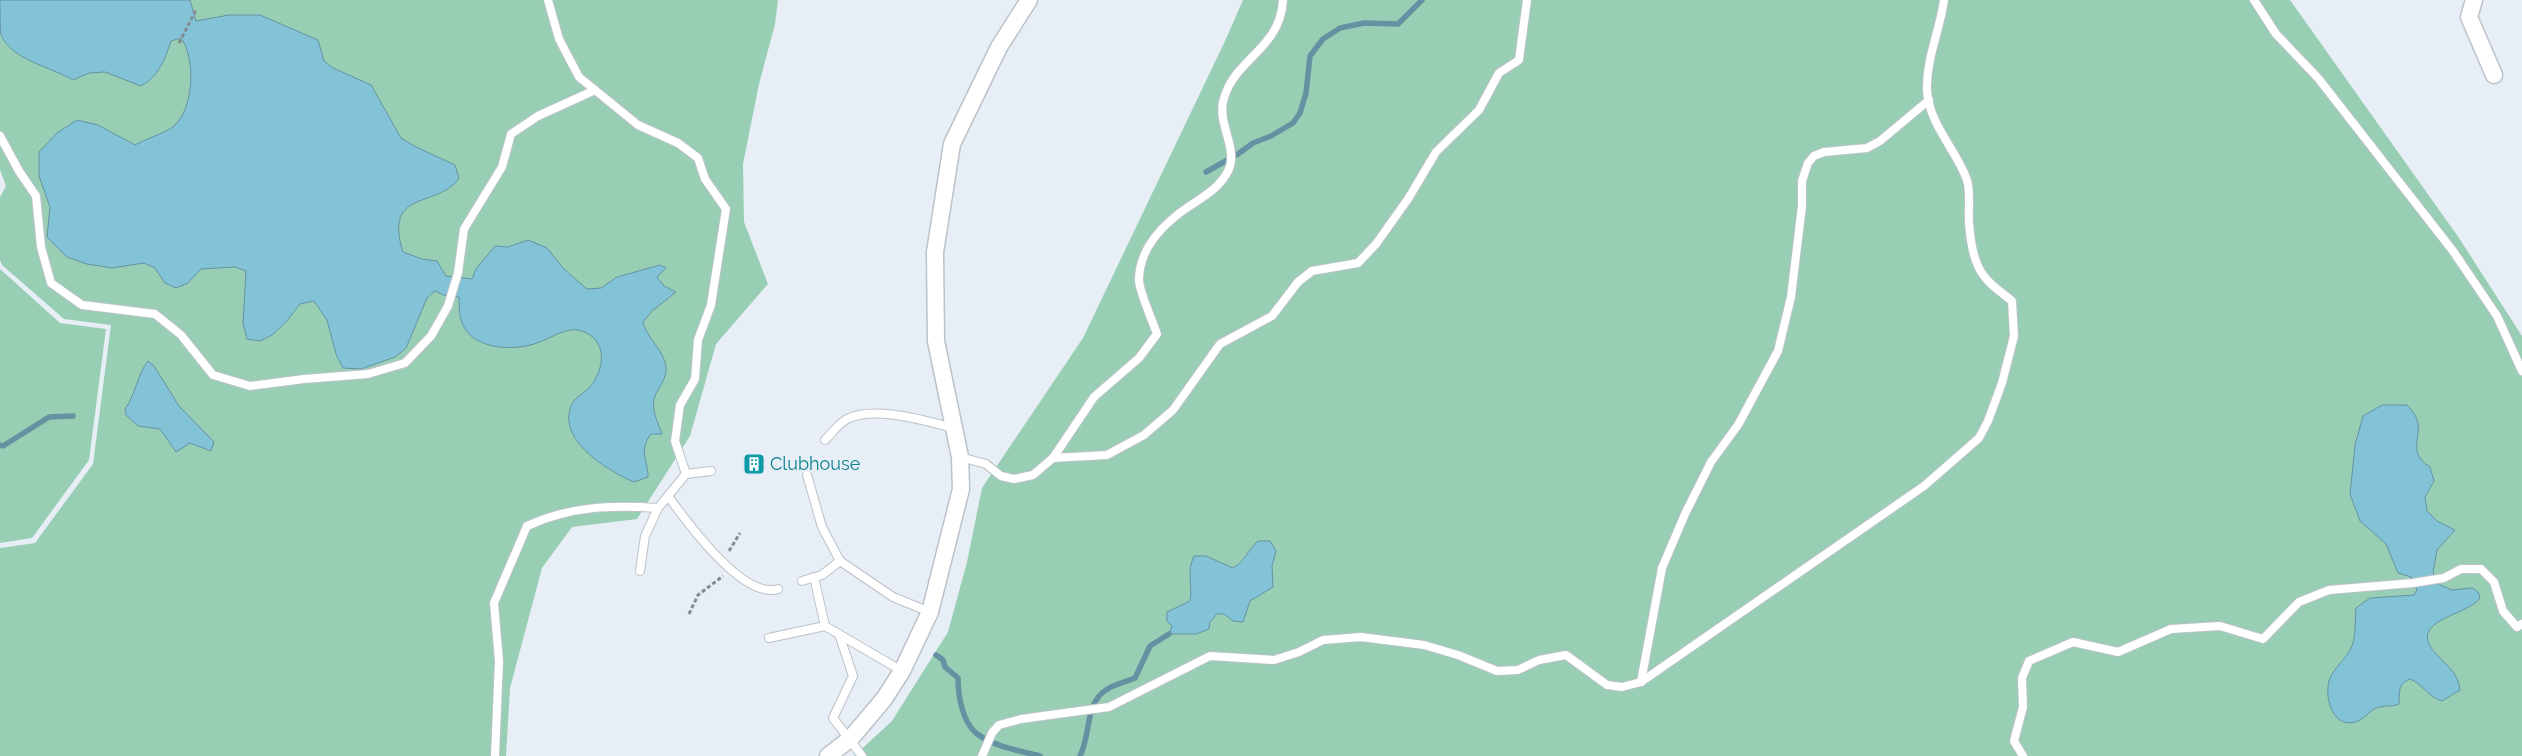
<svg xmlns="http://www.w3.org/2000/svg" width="2522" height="756" font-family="Raleway,sans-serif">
	<rect width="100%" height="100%" fill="#e7eef6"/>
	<g fill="#98cfb4">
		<polygon points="0,0 778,0 775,24 759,84 743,164 744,222 768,284 716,344 690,436 637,519 572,527 542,568 510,688 506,756 0,756 0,548 35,543 93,464 111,325 64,319 2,265 0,260 0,197 6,186 0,170"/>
		<polygon points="1243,0 2290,0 2459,238 2522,336 2522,756 854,756 892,721 948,632 967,562 982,488 1083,338 1226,39"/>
		<polygon points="0,269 60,323 106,329 89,460 32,538 0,543"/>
	</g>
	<g fill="#83c3d8" stroke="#6592a2">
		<path d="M0,0h190l6,21 33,-6h31l58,25 6,21 7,6 40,18 30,53 15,9 39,18 4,13c-21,31 -76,10 -56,74l19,7 15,2 9,15 26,3 4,-10 19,-23 13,1 20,-7 19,8 17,21 23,20 14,-1 16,-11 43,-12 6,3 -9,9 7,9 12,6 -24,19 -9,11c4,17 21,28 23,45 1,12 -7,19 -11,29 -5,12 3,27 7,38h-11c-13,18 -3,24 -3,43l-14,5c-26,-11 -79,-43 -62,-78 4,-8 13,-11 19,-18 11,-15 17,-38 -1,-51 -19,-13 -35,2 -53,8 -22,8 -61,7 -73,-16 -5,-8 -5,-21 -5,-30l-16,-2 -8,-4 -8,7 -21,50 -11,9 -34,12 -18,-1 -7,-14 -9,-34 -13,-19 -14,3 -14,18 -14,13 -12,6 -13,-2 -4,-16 3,-52 -11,-4 -34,2 -13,14 -12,5 -11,-5 -10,-15 -11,-5 -32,5 -25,-4 -20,-7 -20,-20 3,-30 -11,-31v-24l18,-19 20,-13 21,5 37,20c9,-5 34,-14 39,-19 20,-18 22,-67 7,-88l-10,3c-6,18 -12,35 -30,45l-36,-14 -16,1 -16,7c-22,-13 -61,-20 -72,-45 -1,-8 -1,-26 -1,-35z"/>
		<path d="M148,361l6,5 25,40 35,36 -3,9 -21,-8 -14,9 -16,-23 -22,-3 -12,-11 -1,-6c11,-15 12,-34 23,-48z"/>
		<path d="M2382,405h25c3,3 6,7 8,10 11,19 -11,36 15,52l4,14 -9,16 2,14 10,10 18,9 -18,20 -4,22 7,13 12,5 20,-2 6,4 2,6c-12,17 -69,22 -48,51 11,15 26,21 28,41l-18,11c-14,-4 -19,-17 -32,-22 -13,5 -10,13 -11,25 -7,3 -12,1 -19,3 -9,1 -14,11 -22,14 -24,10 -34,-22 -29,-40 3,-12 18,-22 23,-35 4,-11 3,-26 4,-38l14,-10 44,-3 3,-5 -6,-13 -13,-4 -12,-29 -26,-23 -10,-27 5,-49 8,-29z"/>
		<path d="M1258,541h12l6,10 -4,15 1,21 -23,14 -7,21 -10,-1 -9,-7h-7l-7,8 -1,7 -13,5h-27l3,-8 -5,-5v-9l23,-11c3,-18 -4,-28 4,-45h12l27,12c13,-8 14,-17 25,-27z"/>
	</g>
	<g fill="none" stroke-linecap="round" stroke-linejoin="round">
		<g stroke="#6592a2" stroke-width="5.5">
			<polyline points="1206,172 1238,154 1253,143 1271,136 1293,123 1300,113 1306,93 1310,56 1323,39 1340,28 1364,23 1398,24 1422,0"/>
			<polyline points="0,445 3,446 49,417 73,416"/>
			<path d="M936,655l7,5 2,7 13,11c0,17 4,43 18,55 16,13 44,18 64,23"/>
			<path d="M1080,756c11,-22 5,-53 26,-66 8,-6 20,-8 29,-12l15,-32 19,-12"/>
		</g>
		<g stroke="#bbc2c9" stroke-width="10">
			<g id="lane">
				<polyline points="548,0 559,39 579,77 638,125 678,143 698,158 705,179 726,209 711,305 698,340 695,379 680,405 675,441 686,474"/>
				<polyline points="2254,0 2276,34 2318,78 2453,251 2497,316 2522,371"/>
				<polyline points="0,136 19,171 36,196 41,247 51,283 82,305 155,314 181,335 213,375 250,386 304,379 368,374 405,363 431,336 448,306 458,273 464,229 502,167 511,134 538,116 595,90"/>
				<path d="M825,440c7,-7 14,-17 22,-21 27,-14 79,2 107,9"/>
				<polyline points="960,457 986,464 1001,476 1014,479 1033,475 1053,458 1107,455 1144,435 1173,410 1220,344 1272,316 1298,282 1312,271 1358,263 1376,244 1408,199 1436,152 1479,110 1499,73 1519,60 1527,0"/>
				<path d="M1053,458l41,-61 45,-39 18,-24c-4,-12 -18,-43 -18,-54 0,-31 24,-56 49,-73 15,-10 30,-18 39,-34 13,-22 -9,-47 -4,-71 10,-44 57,-51 60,-102"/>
				<polyline points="807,475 822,527 840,561 893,597 930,612"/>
				<path d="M668,496c18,25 75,104 110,93"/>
				<polyline points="640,571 645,536 658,508 686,474 711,471"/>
				<polyline points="814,577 825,626"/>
				<polyline points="802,581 822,575 840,561"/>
				<polyline points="839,634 853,676 833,718 862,756"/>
				<polyline points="769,638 825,626 902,671"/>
				<polyline points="1641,682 1662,568 1685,514 1711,462 1738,425 1778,351 1791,297 1802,206 1802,181 1808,163 1814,156 1824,152 1867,148 1880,141 1929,100"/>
				<path d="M495,756l4,-95 -5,-58 33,-77c44,-20 84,-21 131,-18"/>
				<path d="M982,756l10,-23 7,-8 22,-6 88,-12 101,-51 64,4 25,-8 24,-12 38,-3 63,8 34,10 39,16 21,-1 21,-10 27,-5 41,30 15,2 19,-5 283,-196 55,-48 9,-17 14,-38 12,-47 -2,-35c-12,-10 -27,-19 -34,-35 -6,-13 -8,-29 -9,-44 -1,-14 2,-28 -2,-42 -11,-31 -38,-55 -40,-90 -1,-31 13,-60 17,-90"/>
				<polyline points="2023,756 2014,741 2023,707 2022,678 2029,661 2073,642 2118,652 2171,629 2220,626 2263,639 2299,602 2329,590 2413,583 2444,578 2461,569 2481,569 2494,582 2503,611 2517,627 2522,624"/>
			</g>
		</g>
		<g stroke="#bbc2c9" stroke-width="19">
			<g id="street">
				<polyline points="2474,0 2469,17 2494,75"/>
				<polyline points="828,756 851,738 884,699 902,671 930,612 961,489 960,457 936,341 935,252 952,144 999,47 1029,0"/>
			</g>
		</g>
		<g stroke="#858a90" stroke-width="3" stroke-dasharray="4 2.5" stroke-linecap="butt">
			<polyline points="179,43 196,10"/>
			<polyline points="729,551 740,533"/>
			<polyline points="689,614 698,595 723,576"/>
		</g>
		<use href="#lane" stroke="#fff" stroke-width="8"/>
		<use href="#street" stroke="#fff" stroke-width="16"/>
	</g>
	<defs>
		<g id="building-square" transform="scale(1.125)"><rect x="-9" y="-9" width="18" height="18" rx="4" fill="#0f9aa8" stroke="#e7eef6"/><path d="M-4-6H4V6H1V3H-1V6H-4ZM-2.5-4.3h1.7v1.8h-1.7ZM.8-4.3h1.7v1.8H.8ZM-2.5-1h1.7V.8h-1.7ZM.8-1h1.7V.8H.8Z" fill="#fff"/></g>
	</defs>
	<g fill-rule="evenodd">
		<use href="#building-square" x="754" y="464"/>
	</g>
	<g text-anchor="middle" stroke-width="4.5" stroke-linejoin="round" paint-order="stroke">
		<g font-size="18" fill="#0d838f" stroke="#e7eef6" text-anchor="start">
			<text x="770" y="470">Clubhouse</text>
		</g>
	</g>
</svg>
